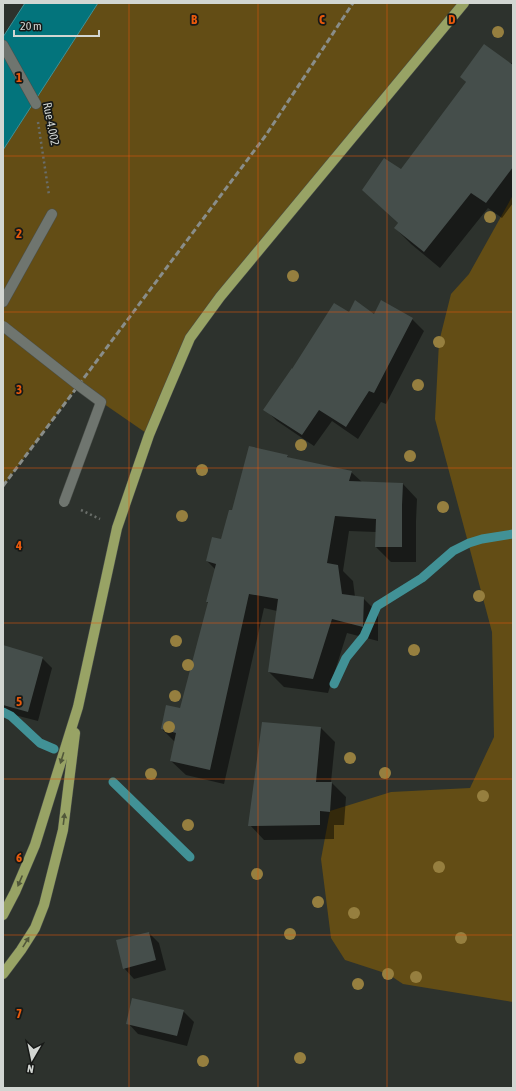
<svg xmlns="http://www.w3.org/2000/svg" width="516" height="1091" font-family="'Asap Condensed',sans-serif">
	<rect width="100%" height="100%" fill="#2d322d"/>
	<g fill="#634d15">
		<polygon points="98,3 464,3 190,338 149,435 78,386 3,486 3,150"/>
		<polygon points="513,195 513,1002 403,984 388,974 345,960 331,938 321,859 330,811 391,792 470,788 494,737 492,632 435,419 439,342 451,294 469,274"/>
	</g>
	<polygon fill="#03747c" stroke="#419196" points="25,3 98,3 3,150 3,37"/>
	<g fill="#0007">
		<polygon points="513,61 513,203 502,218 488,208 440,268 411,244 395,228 399,224 363,190 402,171 467,83 461,77 510,65"/>
		<polygon points="349,314 412,319 424,331 386,404 381,402 358,439 332,421 314,446 277,421 265,409"/>
		<polygon points="287,456 289,458 351,472 362,482 403,484 417,499 416,521 416,562 391,562 376,547 376,532 349,531 343,571 353,581 355,597 363,598 378,613 378,641 347,633 328,693 284,687 269,672 277,611 264,608 224,784 186,775 171,761 175,742 162,729 181,709 209,604 207,602 216,570 207,561 222,540 232,511"/>
		<polygon points="3,646 42,658 52,668 38,721 3,712"/>
		<polygon points="320,727 335,742 331,782 346,797 344,825 334,825 334,839 264,840 250,825"/>
		<polygon points="149,933 159,943 166,970 134,979 124,968"/>
		<polygon points="183,1011 194,1022 187,1046 138,1034 128,1023"/>
	</g>
	<g fill="none" stroke-linecap="round" stroke-linejoin="round">
		<g stroke="#419196" stroke-width="9">
			<polyline points="334,684 346,658 364,636 377,606 422,578 453,551 469,543 482,539 513,534"/>
			<polyline points="3,712 11,716 40,743 54,749"/>
			<polyline points="113,782 190,857"/>
		</g>
	</g>
	<g fill="#454e4b">
		<polygon points="484,44 513,65 513,167 486,203 471,193 424,252 394,228 398,223 362,190 384,158 401,169 466,82 460,77"/>
		<polygon points="355,300 374,314 381,300 413,318 374,393 369,391 346,427 319,410 302,435 263,410 292,368 292,369 334,303 349,312"/>
		<polygon points="249,446 288,455 287,457 352,471 349,481 403,483 402,505 402,547 375,547 376,519 335,516 327,563 338,565 342,594 364,597 363,627 332,619 313,679 268,672 278,599 249,594 210,770 170,761 176,733 161,729 166,705 180,708 208,602 206,602 216,564 206,561 212,537 221,539 229,510 232,510"/>
		<polygon points="3,645 43,657 28,712 3,705"/>
		<polygon points="262,722 321,727 316,782 332,782 330,812 320,811 320,825 248,826"/>
		<polygon points="149,932 156,960 123,969 116,940"/>
		<polygon points="132,998 184,1010 177,1036 126,1024"/>
	</g>
	<g fill="none" stroke-linecap="round" stroke-linejoin="round">
		<g stroke="#4a4f4a" stroke-width="11">
			<g id="minor">
				<polyline points="3,45 36,104"/>
				<polyline points="3,302 52,214"/>
			</g>
		</g>
		<g stroke="#4a4f4a" stroke-width="11">
			<g id="major">
				<polyline points="3,915 15,892 35,845 78,707 117,528 149,435 167,392 190,338 220,297 464,3"/>
				<polyline points="3,974 21,950 35,928 44,905 63,830 75,733"/>
			</g>
		</g>
		<g stroke="#6a6e6a" stroke-width="2.5" stroke-dasharray="2 3" stroke-linecap="butt">
			<polyline points="38,122 49,195"/>
			<polyline points="81,510 100,519"/>
		</g>
		<use href="#minor" stroke="#6f756f" stroke-width="10"/>
		<use href="#major" stroke="#98a365" stroke-width="10"/>
		<polyline stroke="#898d89" stroke-width="3" stroke-dasharray="6 3" stroke-linecap="butt" points="3,486 266,135 353,3"/>
		<g stroke="#4a4f4a" stroke-width="11" stroke-linecap="butt">
			<polyline id="minor-bridge" points="3,326 78,385 101,402 64,502"/>
		</g>
		<use href="#minor-bridge" stroke="#6f756f" stroke-width="10"/>
	</g>
	<g fill="#967f3f">
		<circle cx="498" cy="32" r="6"/>
		<circle cx="490" cy="217" r="6"/>
		<circle cx="293" cy="276" r="6"/>
		<circle cx="439" cy="342" r="6"/>
		<circle cx="418" cy="385" r="6"/>
		<circle cx="301" cy="445" r="6"/>
		<circle cx="410" cy="456" r="6"/>
		<circle cx="202" cy="470" r="6"/>
		<circle cx="443" cy="507" r="6"/>
		<circle cx="182" cy="516" r="6"/>
		<circle cx="479" cy="596" r="6"/>
		<circle cx="176" cy="641" r="6"/>
		<circle cx="414" cy="650" r="6"/>
		<circle cx="188" cy="665" r="6"/>
		<circle cx="175" cy="696" r="6"/>
		<circle cx="169" cy="727" r="6"/>
		<circle cx="350" cy="758" r="6"/>
		<circle cx="385" cy="773" r="6"/>
		<circle cx="151" cy="774" r="6"/>
		<circle cx="483" cy="796" r="6"/>
		<circle cx="188" cy="825" r="6"/>
		<circle cx="439" cy="867" r="6"/>
		<circle cx="257" cy="874" r="6"/>
		<circle cx="318" cy="902" r="6"/>
		<circle cx="354" cy="913" r="6"/>
		<circle cx="290" cy="934" r="6"/>
		<circle cx="461" cy="938" r="6"/>
		<circle cx="388" cy="974" r="6"/>
		<circle cx="416" cy="977" r="6"/>
		<circle cx="358" cy="984" r="6"/>
		<circle cx="300" cy="1058" r="6"/>
		<circle cx="203" cy="1061" r="6"/>
	</g>
	<defs><path id="oneway-solid" d="M-6-.8H1V-3.2L6.5 0L1 3.2V.8H-6Z"/></defs>
	<g fill="#51573a">
		<use href="#oneway-solid" transform="translate(62 758) rotate(107)"/>
		<use href="#oneway-solid" transform="translate(64 819) rotate(-83)"/>
		<use href="#oneway-solid" transform="translate(20 881) rotate(113)"/>
		<use href="#oneway-solid" transform="translate(26 942) rotate(-58)"/>
	</g>
	<path fill="none" stroke="#e8590c" stroke-width="1" stroke-opacity="0.55" d="M129,3v1085M258,3v1085M387,3v1085M3,156h510M3,312h510M3,468h510M3,623h510M3,779h510M3,935h510"/>
	<g text-anchor="middle" stroke-width="3.5" stroke-linejoin="round" paint-order="stroke">
		<g font-size="12" fill="#d2d6d2" stroke="#171917">
			<text transform="translate(51 124) rotate(79)" y="4">Rue 4.002</text>
		</g>
	</g>
	<g font-size="13" text-anchor="middle" font-weight="bold" fill="#e8590c" stroke="#171917" stroke-width="3.5" stroke-linejoin="round" paint-order="stroke">
		<text x="194" y="24">B</text>
		<text x="322" y="24">C</text>
		<text x="452" y="24">D</text>
		<text x="19" y="82">1</text>
		<text x="19" y="238">2</text>
		<text x="19" y="394">3</text>
		<text x="19" y="550">4</text>
		<text x="19" y="706">5</text>
		<text x="19" y="862">6</text>
		<text x="19" y="1018">7</text>
	</g>
	<rect width="516" height="1091" fill="none" stroke="#d2d6d2" stroke-width="8"/>
	<g transform="translate(32 1059) rotate(189)" stroke="#171917" stroke-width="3" paint-order="stroke">
	<path d="M0-3L7 15L0 10L-7 15Z" fill="#d2d6d2"/>
	<text y="-6" font-size="11" font-weight="bold" text-anchor="middle" fill="#d2d6d2">N</text>
	</g>
	<path d="M14 30v6h85v-6" fill="none" stroke="#d2d6d2" stroke-width="2"/>
	<text x="20" y="30" font-size="12" fill="#d2d6d2" stroke="#171917" stroke-width="3" paint-order="stroke">20 m</text>
</svg>
